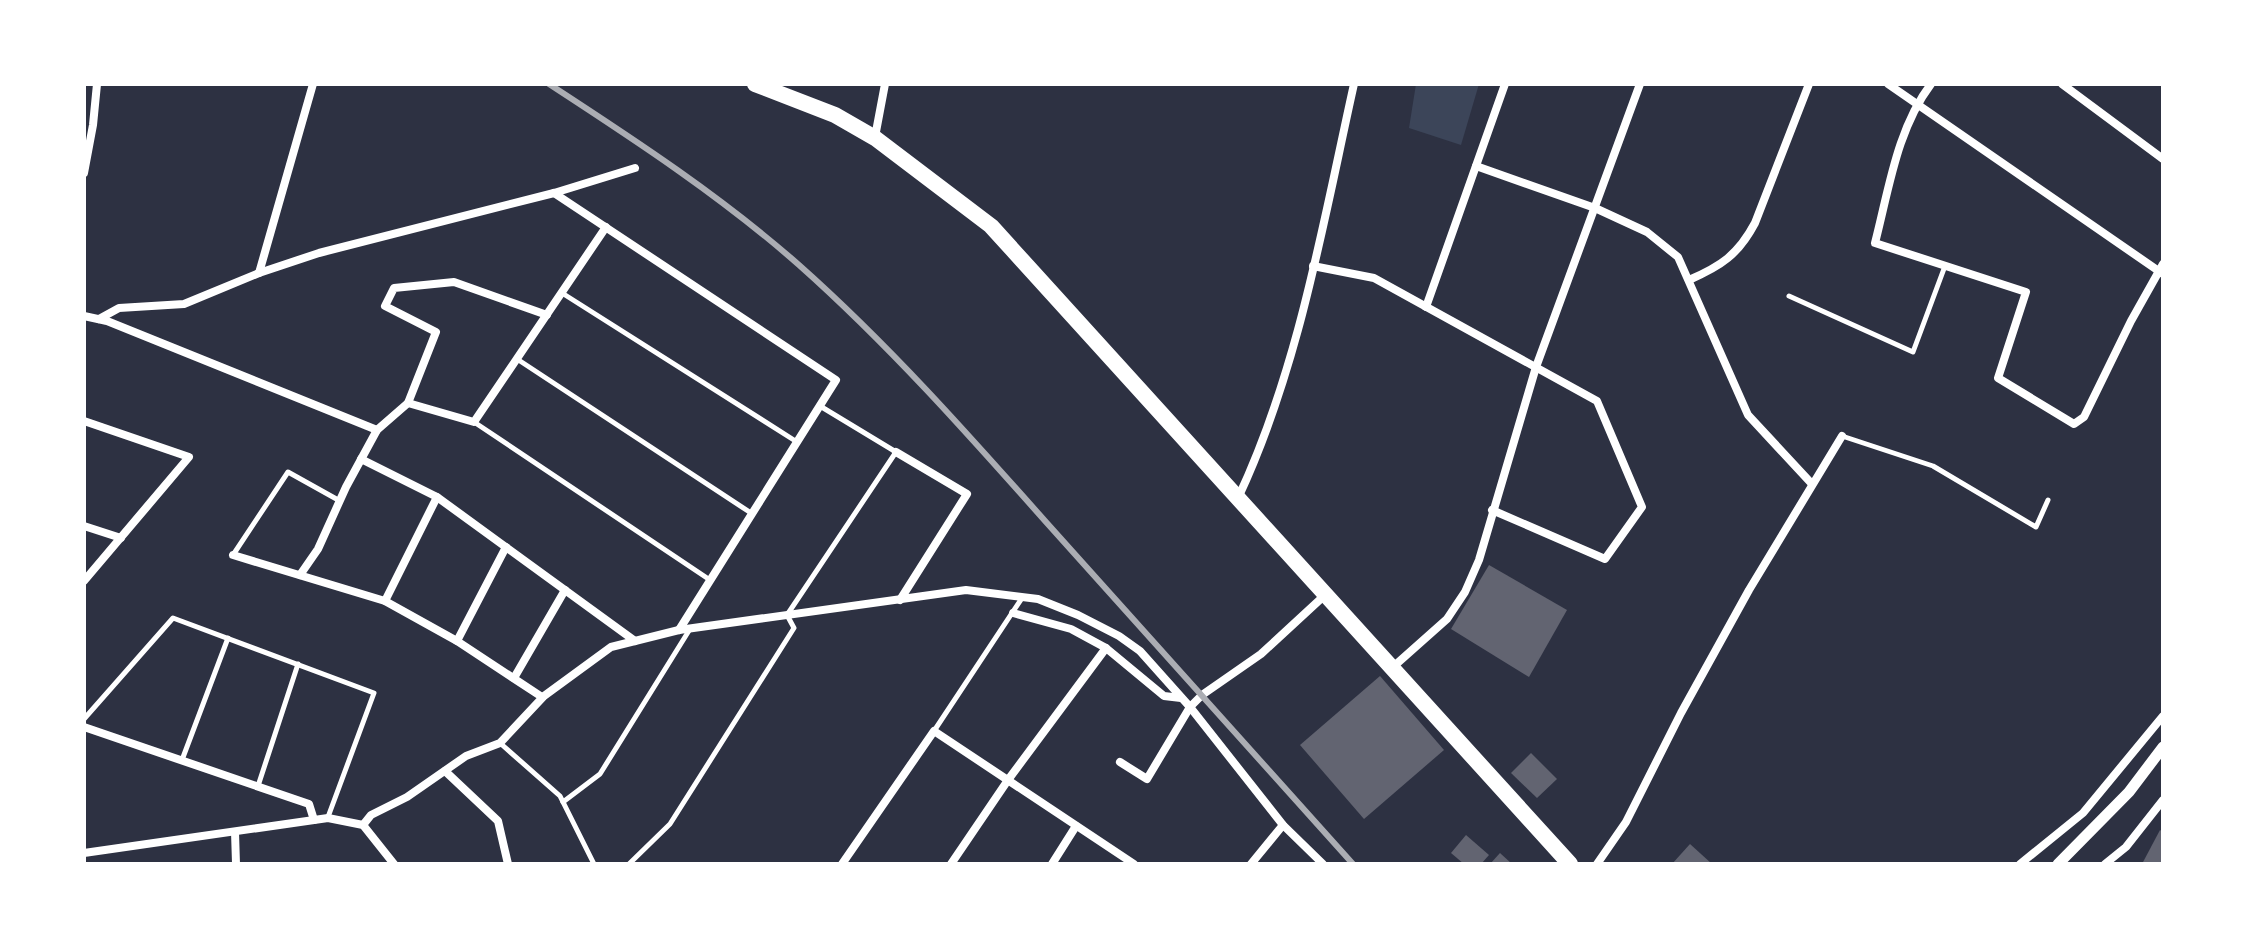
<svg xmlns="http://www.w3.org/2000/svg" width="2247" height="948" font-family="'PT Sans',sans-serif">
	<rect width="100%" height="100%" fill="#2d3142"/>
	<polygon fill="#3c4559" points="1416,84 1479,84 1461,145 1409,128"/>
	<g fill="#626471">
		<polygon points="1489,565 1567,610 1529,677 1451,629"/>
		<polygon points="1380,676 1444,750 1364,819 1300,745"/>
		<polygon points="1531,753 1557,779 1537,798 1511,773"/>
		<polygon points="2160,830 2163,832 2163,864 2142,864"/>
		<polygon points="1466,835 1489,855 1481,864 1464,864 1451,853"/>
		<polygon points="1690,844 1712,864 1672,864"/>
		<polygon points="1500,853 1512,864 1490,864"/>
	</g>
	<g fill="none" stroke-linecap="round" stroke-linejoin="round">
		<g stroke="#fff" stroke-width="5">
			<polyline points="562,293 797,442"/>
			<polyline points="1789,296 1913,352 1945,266"/>
			<polyline points="517,359 751,513"/>
			<polyline points="474,422 710,580"/>
			<polyline points="1842,436 1933,466 2036,527 2048,500"/>
			<polyline points="233,555 288,472 340,501"/>
			<polyline points="84,719 173,618 374,693 328,817"/>
			<polyline points="934,731 1022,598"/>
			<polyline points="500,743 560,796 594,864"/>
			<polyline points="182,760 228,638"/>
			<polyline points="258,786 298,664"/>
			<polyline points="563,802 600,774 690,629"/>
			<polyline points="629,864 670,824 794,628 787,615 896,452 820,406"/>
		</g>
		<g stroke="#fff" stroke-width="8">
			<polyline points="1888,84 2163,274"/>
			<path d="M1931,84c-34,45 -42,105 -56,159l151,49 -28,86 76,46 10,-7 47,-96 32,-57"/>
			<polyline points="2062,84 2163,159"/>
			<polyline points="875,137 885,84"/>
			<polyline points="1476,166 1595,208 1647,232 1678,257 1748,415 1812,484"/>
			<polyline points="84,173 93,125 97,84"/>
			<polyline points="554,193 836,380 679,630"/>
			<polyline points="1313,266 1374,278 1597,401 1642,507 1605,559 1492,510"/>
			<polyline points="259,273 313,84"/>
			<path d="M1689,280c32,-14 49,-25 66,-57l54,-139"/>
			<polyline points="1426,307 1505,84"/>
			<polyline points="84,316 107,321 377,430"/>
			<polyline points="99,319 119,308 184,304 259,273 319,253 554,193 635,168"/>
			<polyline points="408,403 474,422 606,227"/>
			<polyline points="84,421 189,457 84,581"/>
			<polyline points="896,452 967,494 900,600"/>
			<polyline points="361,459 437,497 635,641"/>
			<path d="M1238,498c61,-130 85,-275 116,-414"/>
			<polyline points="84,526 121,538"/>
			<polyline points="233,555 385,601 457,641 542,697"/>
			<polyline points="300,575 318,549 346,487 377,430 408,403 436,332 385,306 394,288 454,282 547,315"/>
			<polyline points="385,601 437,497"/>
			<polyline points="1013,613 1071,629 1106,648 1164,696 1181,698"/>
			<polyline points="457,641 506,547"/>
			<polyline points="1393,667 1447,619 1465,592 1479,560 1536,367 1640,84"/>
			<polyline points="514,678 565,590"/>
			<polyline points="84,727 309,804 314,820"/>
			<polyline points="1120,762 1147,779 1190,707 1202,695 1261,654 1325,595"/>
			<polyline points="445,771 498,821 508,864"/>
			<polyline points="363,825 371,815 407,797 466,756 500,743 544,696 611,647 679,630 966,590 1038,599 1078,615 1119,636 1140,651 1190,707 1283,825 1323,864"/>
			<polyline points="235,832 236,864"/>
			<polyline points="84,853 328,818 363,825 394,864"/>
			<polyline points="842,864 934,731 1134,864"/>
			<polyline points="951,864 1008,780 1106,648"/>
			<polyline points="1052,864 1076,826"/>
			<polyline points="1251,864 1283,825"/>
			<polyline points="1597,864 1626,822 1681,713 1749,590 1842,436"/>
			<polyline points="2020,864 2083,813 2163,716"/>
			<polyline points="2105,864 2126,847 2163,800"/>
		</g>
		<polyline stroke="#fff" stroke-width="11" points="2058,864 2129,792 2163,747"/>
		<polyline stroke="#fff" stroke-width="16" points="755,84 835,115 875,138 991,226 1570,864"/>
		<path stroke="#abadb3" stroke-width="6" d="M549,84c86,56 173,113 250,181 89,79 168,168 247,257 102,114 204,228 307,342"/>
	</g>
	<rect width="2247" height="948" fill="none" stroke="#ffffff" stroke-width="172"/>
</svg>
